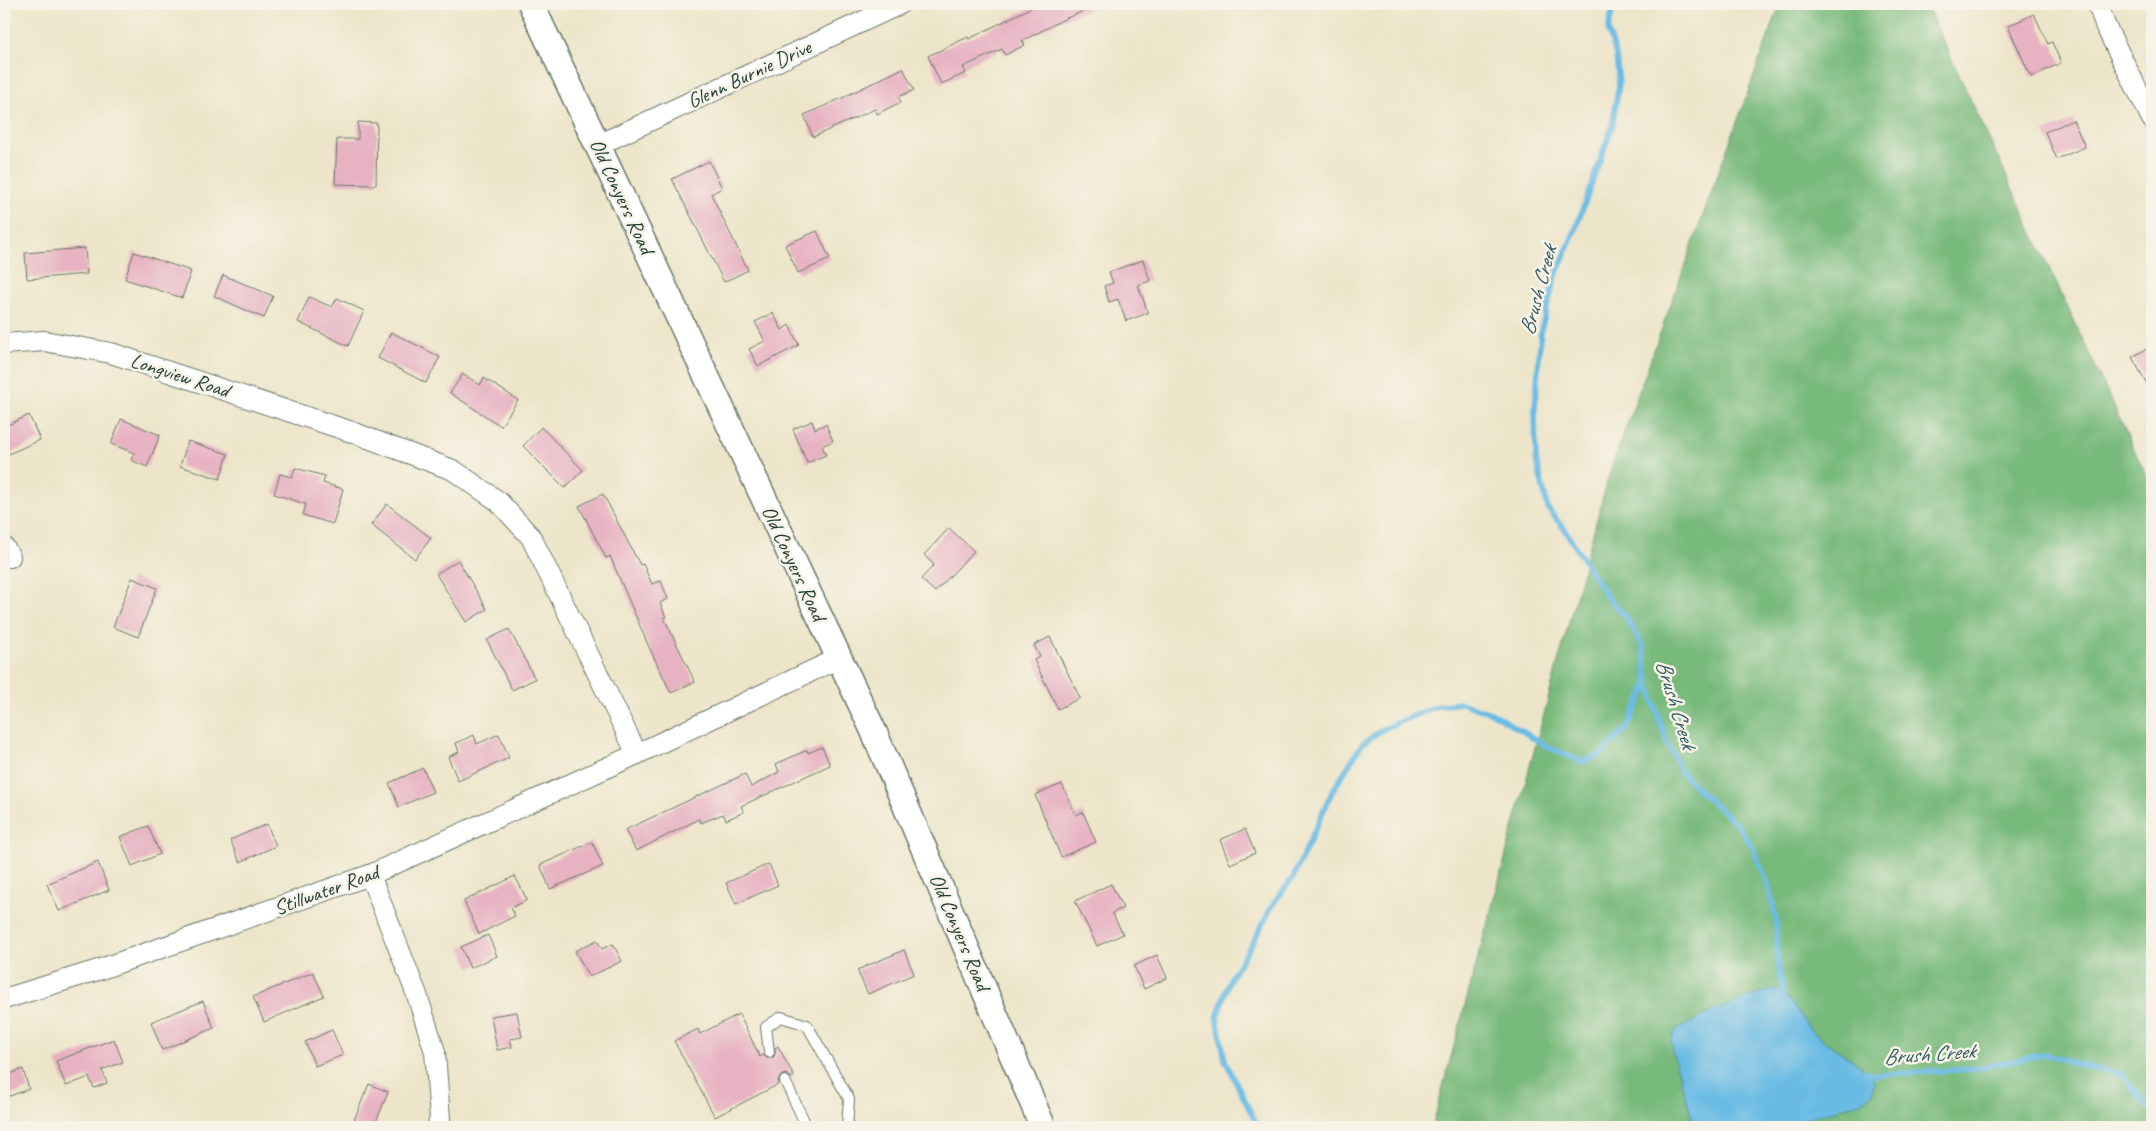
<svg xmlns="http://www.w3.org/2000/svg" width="2156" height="1131" font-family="Caveat,sans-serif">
	<rect width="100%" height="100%" fill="#f7f3e8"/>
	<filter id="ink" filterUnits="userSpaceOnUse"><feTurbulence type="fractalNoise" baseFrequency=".02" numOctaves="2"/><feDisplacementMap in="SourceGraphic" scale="10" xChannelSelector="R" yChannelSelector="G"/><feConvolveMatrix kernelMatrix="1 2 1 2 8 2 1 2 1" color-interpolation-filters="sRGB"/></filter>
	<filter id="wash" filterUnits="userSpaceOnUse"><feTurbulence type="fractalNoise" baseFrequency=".0096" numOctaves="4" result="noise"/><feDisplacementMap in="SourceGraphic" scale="20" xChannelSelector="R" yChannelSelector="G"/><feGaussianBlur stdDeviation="1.12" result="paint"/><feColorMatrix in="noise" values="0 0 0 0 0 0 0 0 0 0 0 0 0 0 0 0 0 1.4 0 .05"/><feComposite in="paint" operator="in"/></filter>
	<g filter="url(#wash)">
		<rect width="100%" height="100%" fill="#ede5c9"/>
		<polygon fill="#78ba7c" stroke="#4c7c58" points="1780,4 1926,4 2152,488 2152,1127 1432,1127 1610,471"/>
		<path fill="#69bbe4" stroke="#447c8c" d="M1768,990c3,0 8,0 11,1 12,6 23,29 32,39 19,19 48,29 63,51l-2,12 -13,10 -81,24h-82l-3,-5 -20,-68 -2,-13 4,-10 38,-20z"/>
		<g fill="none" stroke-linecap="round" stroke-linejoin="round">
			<g stroke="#69bbe4" stroke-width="5.5">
				<polyline points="1614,4 1608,30 1616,55 1619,84 1612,127 1574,233 1555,278 1541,330 1535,409 1536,459 1548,509 1565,530 1606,596 1625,616 1643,646 1648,683 1666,741 1682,773 1700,792 1736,823 1752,846 1768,885 1776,920 1777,957 1784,999"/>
				<polyline points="1863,1071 1874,1075 1975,1069 2045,1054 2083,1066 2122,1074 2146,1106 2152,1111"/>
				<polyline points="1258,1127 1225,1060 1217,1017 1230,979 1254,940 1275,901 1293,878 1332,792 1362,744 1383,729 1437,706 1461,703 1494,714 1548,747 1583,762 1602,754 1627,728 1648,683"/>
			</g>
		</g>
		<g id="blocks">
			<g fill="#e7b2c2">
				<polygon points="1038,4 1101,4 1064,19 1022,41 1025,45 1005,55 1002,49 963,67 966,73 941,84 928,56 968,37 969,39"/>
				<polygon points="2034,14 2048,44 2052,42 2061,63 2031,77 2008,26"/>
				<polygon points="903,68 914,90 898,97 901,102 877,114 875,109 813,137 804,115 842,98"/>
				<polygon points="2073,120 2085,147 2057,159 2045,132"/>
				<polygon points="358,122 377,123 376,185 335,184 337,139 358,139"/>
				<polygon points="709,161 722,188 711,194 748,270 724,282 672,179"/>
				<polygon points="817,231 830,259 798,273 785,245"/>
				<polygon points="85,248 87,274 27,279 25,253"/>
				<polygon points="134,252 191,271 182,298 125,279"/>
				<polygon points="1143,260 1150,281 1138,285 1148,313 1126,321 1118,299 1109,302 1104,286 1113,283 1109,272"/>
				<polygon points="223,275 273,296 264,318 214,296"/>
				<polygon points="309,297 332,307 337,298 364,311 348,346 298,322"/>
				<polygon points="773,313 782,330 789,325 799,345 758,366 749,349 765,341 755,322"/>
				<polygon points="391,332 440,357 426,383 378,358"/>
				<polygon points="2152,346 2152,393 2132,357"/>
				<polygon points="463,374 480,385 484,378 518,400 501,426 450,393"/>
				<polygon points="29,415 40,440 4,456 4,427"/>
				<polygon points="121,419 160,435 147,467 131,460 134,453 111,444"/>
				<polygon points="812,421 815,429 826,424 833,441 822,446 826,455 807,463 793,429"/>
				<polygon points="541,427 583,470 565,488 523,446"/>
				<polygon points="188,441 228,454 220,479 180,466"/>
				<polygon points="295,468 325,476 323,483 343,489 333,524 303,515 306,504 274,494 280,474 292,477"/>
				<polygon points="603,494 640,565 643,564 652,584 661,581 668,599 660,603 666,617 664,618 695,682 671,693 648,645 610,556 606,558 579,506"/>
				<polygon points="387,504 431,538 415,559 371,525"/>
				<polygon points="949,528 974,551 935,592 921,579 934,565 924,555"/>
				<polygon points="458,560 487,609 466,622 436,574"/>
				<polygon points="132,578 157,588 138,637 113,627"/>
				<polygon points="509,629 535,679 512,690 487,640"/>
				<polygon points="1050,637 1080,698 1058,709 1034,660 1040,657 1034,645"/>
				<polygon points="499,734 509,758 458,781 448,757 459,752 456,743 474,735 477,744"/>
				<polygon points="822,747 830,765 741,806 744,812 726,820 723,814 701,823 699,819 636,851 625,830 745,774 751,787 779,772 776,764 807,750 808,753"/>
				<polygon points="423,768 433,792 399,807 389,783"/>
				<polygon points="1062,784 1076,815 1083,812 1096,842 1061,857 1035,795"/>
				<polygon points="267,824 276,846 240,862 230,840"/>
				<polygon points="148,826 160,854 132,866 120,837"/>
				<polygon points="1245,829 1255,853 1230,864 1220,840"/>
				<polygon points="592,842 603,866 550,889 540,865"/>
				<polygon points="98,862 109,890 59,911 47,884"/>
				<polygon points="769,864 778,885 736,904 726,883"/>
				<polygon points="515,876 527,900 511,908 515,916 479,934 464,901"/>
				<polygon points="1111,884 1123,908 1112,913 1123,934 1097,946 1075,901"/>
				<polygon points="488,935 497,956 470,968 461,947"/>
				<polygon points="597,940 602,949 613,944 622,961 589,977 575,951"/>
				<polygon points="904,950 914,974 868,994 857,970"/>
				<polygon points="1157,955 1167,978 1144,989 1134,966"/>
				<polygon points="313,972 324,996 264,1022 253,997"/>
				<polygon points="203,1001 214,1028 162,1050 151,1022"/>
				<polygon points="517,1012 522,1037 510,1039 512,1047 497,1050 491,1016"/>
				<polygon points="739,1014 760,1057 763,1055 767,1058 773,1058 775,1054 775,1048 778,1046 794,1076 791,1078 786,1074 782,1075 778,1080 779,1084 715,1117 674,1041 698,1029 700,1034"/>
				<polygon points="332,1030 343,1055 315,1066 305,1042"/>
				<polygon points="114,1039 123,1062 102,1070 107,1083 94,1088 89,1077 66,1086 56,1061"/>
				<polygon points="23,1069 29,1089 4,1098 4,1076"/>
				<polygon points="369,1084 388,1092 374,1127 351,1127"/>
			</g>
		</g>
	</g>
	<g filter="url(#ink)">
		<use href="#blocks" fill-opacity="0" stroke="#677868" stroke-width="1"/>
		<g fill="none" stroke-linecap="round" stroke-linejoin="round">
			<g stroke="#677868" stroke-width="12">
				<g id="service">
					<polyline points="769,1052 766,1027 781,1017 807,1025 849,1099 847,1127"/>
					<polyline points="785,1081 807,1127"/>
				</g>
			</g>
			<g stroke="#677868" stroke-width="22">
				<g id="minor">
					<polyline points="2098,4 2105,25 2152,119"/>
					<polyline points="598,145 900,4"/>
					<polyline points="4,344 44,341 111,353 352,432 453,470 498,501 531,537 637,754"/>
					<polyline points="4,547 10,557"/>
					<polyline points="370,875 417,995 435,1052 440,1119 437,1127"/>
					<polyline points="4,999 98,970 370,875 637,754 839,658"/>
				</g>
			</g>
			<g stroke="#677868" stroke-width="28">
				<polyline id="tertiary" points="531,4 874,732 1043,1127"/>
			</g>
			<use href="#service" stroke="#fff" stroke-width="10"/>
			<use href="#minor" stroke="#fff" stroke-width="20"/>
			<use href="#tertiary" stroke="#fff" stroke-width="25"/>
		</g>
	</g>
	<g text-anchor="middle" stroke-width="5" stroke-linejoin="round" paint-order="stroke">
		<g font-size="21" fill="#1f3d34" stroke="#f7f3e8">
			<text transform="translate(749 74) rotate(-25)" y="7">Glenn Burnie Drive</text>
			<text transform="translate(622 196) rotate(65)" y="7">Old Conyers Road</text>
			<text transform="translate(180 375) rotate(18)" y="7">Longview Road</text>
			<text transform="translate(794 563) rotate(65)" y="7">Old Conyers Road</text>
			<text transform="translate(326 890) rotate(-20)" y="7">Stillwater Road</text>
			<text transform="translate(960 932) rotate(67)" y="7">Old Conyers Road</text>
		</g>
		<g font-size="22" font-style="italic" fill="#325c60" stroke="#f7f3e8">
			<text transform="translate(1537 290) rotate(-75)" y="8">Brush Creek</text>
			<text transform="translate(1677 704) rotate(73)" y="8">Brush Creek</text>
			<text transform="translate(1929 1053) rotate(-4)" y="8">Brush Creek</text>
		</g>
	</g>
	<rect width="2156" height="1131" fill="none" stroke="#f7f3e8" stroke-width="20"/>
</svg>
